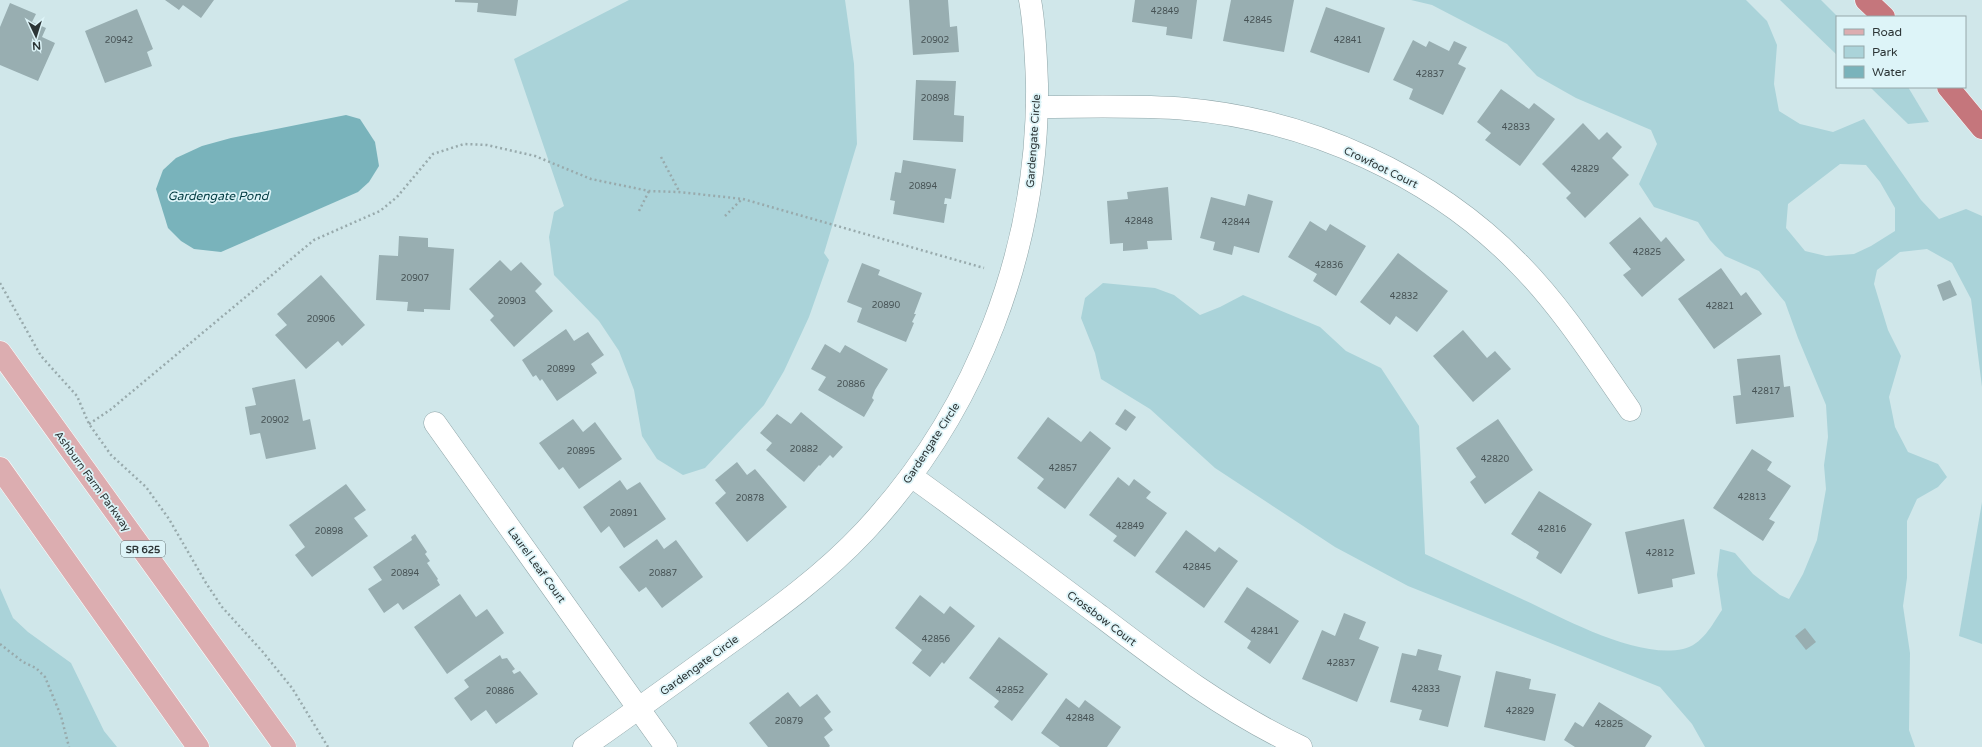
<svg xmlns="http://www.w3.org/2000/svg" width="1982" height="747" font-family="'Varela Round',sans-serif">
	<rect width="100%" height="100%" fill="#d0e7ea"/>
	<g fill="#aad3d9" fill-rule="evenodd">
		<polygon points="629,0 845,0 854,64 857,144 824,253 829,260 809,317 784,371 764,405 705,468 683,475 657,459 642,436 634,390 619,351 599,321 554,275 549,237 554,212 564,206 514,59"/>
		<path d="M1411,0h335l21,21 10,24 -3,39 5,27 21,13 33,8 31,-13 57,81 18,19 27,-10 16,7v171l-11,-88 -19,-36 -25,-14 -27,3 -23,18 -3,14 14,46 13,26 -12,41 6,30 13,25 30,12 9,13 -9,10 -21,12 -10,22v57l-4,28 7,47 -1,77 6,17h-210l-13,-23 -32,-37 -252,-101 -73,-39 -120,-79 -65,-59 -49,-30 -6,-26 -14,-35 4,-20 18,-15 52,5 19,7 26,20 20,-8 23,-12 77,32 26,24 35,17 38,58 6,128c33,15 66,31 99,46 41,19 113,59 159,49 19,-4 29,-24 39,-39l-5,-35 3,-26 15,4 18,21 27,21 9,4 14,-25 14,-34 9,-51 -2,-24 4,-28 -2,-32 -28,-67 -13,-36 -26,-31 -34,-15 -15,-16 -12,-18 -44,-15 -15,-23 18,-40 -6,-14 -75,-32 -39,-22 -30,-32 -75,-39zM1840,164l26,1 14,17 15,26v23l-24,15 -17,8 -28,2 -21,-5 -19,-23 2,-24z"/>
		<polygon points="1780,0 1821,0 1838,17 1837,55"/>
		<polygon points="1870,87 1908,87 1929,122 1908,124"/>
		<polygon points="1982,502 1982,644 1959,636"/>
		<polygon points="0,588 13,618 28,632 71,663 104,731 117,747 0,747"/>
	</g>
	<polygon fill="#79b3bb" points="346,115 360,119 375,142 379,166 369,182 358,192 221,252 194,249 181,241 168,228 156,189 163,170 176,158 202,146 231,138"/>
	<g fill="#98aeb1">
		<polygon points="165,0 214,0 201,18 183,5 179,10"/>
		<polygon points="455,0 518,0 516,16 477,12 478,3 455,2"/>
		<polygon points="909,0 948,0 950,27 957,26 959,52 913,55"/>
		<polygon points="1135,0 1197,0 1192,39 1166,35 1167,27 1132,22"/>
		<polygon points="1231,0 1294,0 1284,52 1223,41"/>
		<polygon points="10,3 36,14 32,22 46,28 42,37 55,43 38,81 0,65 0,27"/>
		<polygon points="1326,7 1385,28 1369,73 1310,52"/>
		<polygon points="137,9 153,49 147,52 152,66 105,83 85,31"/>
		<polygon points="1413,40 1426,47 1429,41 1449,51 1454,41 1467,47 1458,64 1466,68 1443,115 1409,99 1413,89 1393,80"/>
		<polygon points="916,80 956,81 954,115 964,116 963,142 913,140"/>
		<polygon points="1501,89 1529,109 1534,103 1555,119 1520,166 1485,140 1491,133 1477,122"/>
		<polygon points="1583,123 1599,140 1607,132 1622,147 1612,158 1629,175 1585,218 1566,198 1571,193 1542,164"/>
		<polygon points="903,160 956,169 951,199 945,198 944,204 947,204 944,223 893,214 895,201 890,200 895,172 901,173"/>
		<polygon points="1168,187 1172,240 1147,241 1148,249 1123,251 1123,243 1110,244 1107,201 1128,199 1127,192"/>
		<polygon points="1248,194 1273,201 1259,253 1234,246 1232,255 1213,250 1215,242 1200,238 1211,197 1245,206"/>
		<polygon points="1640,217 1661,242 1666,237 1685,260 1642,297 1623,275 1631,269 1609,243"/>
		<polygon points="1310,221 1326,231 1330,224 1366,246 1336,296 1313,281 1317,274 1288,257"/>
		<polygon points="399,236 428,238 428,247 454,249 450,310 424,309 424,312 407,311 408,302 376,300 379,255 398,256"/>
		<polygon points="1398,253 1448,291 1417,332 1396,316 1390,325 1360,302"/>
		<polygon points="500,260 511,271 521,262 542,284 535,291 553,311 514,347 490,320 494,316 469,289"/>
		<polygon points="862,263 880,270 878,275 922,293 914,314 916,314 912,322 914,323 906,342 857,322 862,308 847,302"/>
		<polygon points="1721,268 1741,296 1746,292 1762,314 1714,349 1678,299"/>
		<polygon points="321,275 365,325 342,346 338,341 306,369 275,335 287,325 277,314"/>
		<polygon points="1950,280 1957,295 1943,301 1937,285"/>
		<polygon points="566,329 574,341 588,332 604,355 591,364 597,373 557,401 542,379 540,381 536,375 533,377 522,360"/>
		<polygon points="1463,330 1487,358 1495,351 1511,369 1473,402 1433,356"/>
		<polygon points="825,344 840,353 845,345 888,369 875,390 872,398 874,400 864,417 818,390 826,377 811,369"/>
		<polygon points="1780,355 1784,387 1790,386 1794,417 1736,424 1733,396 1741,395 1737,359"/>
		<polygon points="295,379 303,421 310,419 316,449 266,459 260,433 250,435 245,407 256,405 252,388"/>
		<polygon points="1125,409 1136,417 1126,431 1115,424"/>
		<polygon points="801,412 843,447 833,458 830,455 820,466 819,465 804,482 766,450 772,443 760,433 777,414 791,424"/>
		<polygon points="1048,417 1081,442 1090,431 1111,448 1065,509 1037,488 1044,479 1017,458"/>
		<polygon points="573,419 583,432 595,422 622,459 579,489 563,467 559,470 539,443"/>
		<polygon points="1498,419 1533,470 1485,504 1470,482 1476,477 1456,448"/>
		<polygon points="1752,449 1772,462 1767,470 1791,486 1769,519 1775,522 1763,541 1713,508"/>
		<polygon points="737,462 747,475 755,469 787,507 747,542 715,503 726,493 715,480"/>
		<polygon points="1118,477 1129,486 1134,479 1151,492 1146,498 1167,513 1135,557 1113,541 1117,536 1089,515"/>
		<polygon points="620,480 627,490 640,482 666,519 624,548 609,526 601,533 583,507"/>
		<polygon points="346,484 366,510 354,518 368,536 312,577 295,555 305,547 289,525"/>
		<polygon points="1539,491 1592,524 1561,574 1536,558 1539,552 1511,534"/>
		<polygon points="1684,519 1695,574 1672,579 1673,587 1638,594 1625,532"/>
		<polygon points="1186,530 1215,552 1219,547 1238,561 1204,608 1155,572"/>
		<polygon points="415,534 427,552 425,554 430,561 427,563 438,579 437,580 440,585 403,610 398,603 384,613 368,589 382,580 373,567 412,540 411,537"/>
		<polygon points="657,539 664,549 676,540 703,577 662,608 646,587 639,592 619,567"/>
		<polygon points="1247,587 1299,621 1270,664 1247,648 1251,641 1224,622"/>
		<polygon points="460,594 476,617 487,609 504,633 447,674 414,627"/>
		<polygon points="920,595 944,614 950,606 975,626 944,664 942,662 930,677 912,663 922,650 895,628"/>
		<polygon points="1344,613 1366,622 1359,639 1379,647 1357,702 1302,679 1322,630 1335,636"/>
		<polygon points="1805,628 1816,642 1806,650 1795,636"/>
		<polygon points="999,637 1048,674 1012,721 994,707 999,701 969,678"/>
		<polygon points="1418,649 1442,655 1438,670 1461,676 1448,727 1419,720 1422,710 1390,702 1402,653 1416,656"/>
		<polygon points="500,655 502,659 507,658 515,669 512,671 514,674 520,671 538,694 496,724 486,710 471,721 454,698 469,687 464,680"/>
		<polygon points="1496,671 1531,679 1529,689 1556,694 1545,741 1484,727"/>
		<polygon points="788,692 800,707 817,694 831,712 824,718 833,730 824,737 830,746 829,747 768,747 749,723"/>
		<polygon points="1066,698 1079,708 1085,700 1121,727 1107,747 1060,747 1041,733"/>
		<polygon points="1599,702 1652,736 1645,747 1575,747 1564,740 1575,722 1583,727"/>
	</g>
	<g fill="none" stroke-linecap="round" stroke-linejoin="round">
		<g stroke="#8ea4a7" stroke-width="23">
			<g id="street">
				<path d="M1037,107c50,0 100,-2 149,2 124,11 248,67 334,156 43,44 75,95 110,145"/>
				<polyline points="435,423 666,747"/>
				<path d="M911,476c63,45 125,92 188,139 67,51 126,96 202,132"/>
				<path d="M584,747c46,-32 91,-65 137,-98 50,-36 101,-72 144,-118 112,-120 174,-283 172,-447 -1,-28 -2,-57 -7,-84"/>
			</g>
		</g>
		<g stroke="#fff" stroke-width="23">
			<g id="primary">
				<polyline points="0,352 285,747"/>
				<polyline points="0,468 198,747"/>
			</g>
		</g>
		<g stroke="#fff" stroke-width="23">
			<g id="highway">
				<polyline points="1866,0 1884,17"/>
				<polyline points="1948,87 1982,128"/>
			</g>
		</g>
		<g stroke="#98aaac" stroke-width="2.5" stroke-dasharray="2 3" stroke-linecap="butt">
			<polyline points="661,157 679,191"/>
			<polyline points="639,211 649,191"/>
			<polyline points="725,216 742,199"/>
			<polyline points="0,283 41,356 77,396 89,424 111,455 146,487 169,519 206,583 222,607 262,651 292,688 328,747"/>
			<polyline points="89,424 110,410 314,240 380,211 397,197 433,154 464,144 487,145 535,156 591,179 649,191 679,192 743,199 984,268"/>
			<polyline points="0,644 23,662 36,668 45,677 61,716 69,747"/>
		</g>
		<use href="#street" stroke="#fff" stroke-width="22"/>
		<use href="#primary" stroke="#dcadb0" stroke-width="22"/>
		<use href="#highway" stroke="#c5767c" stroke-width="22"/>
	</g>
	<g text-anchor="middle" stroke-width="3.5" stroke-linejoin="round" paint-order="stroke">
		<g font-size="9" fill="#475355">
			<text x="1165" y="14">42849</text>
			<text x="1258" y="23">42845</text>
			<text x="119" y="43">20942</text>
			<text x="935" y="43">20902</text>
			<text x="1348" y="43">42841</text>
			<text x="1430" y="77">42837</text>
			<text x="935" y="101">20898</text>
			<text x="1516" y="130">42833</text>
			<text x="1585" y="172">42829</text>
			<text x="923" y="189">20894</text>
			<text x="1139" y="224">42848</text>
			<text x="1236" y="225">42844</text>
			<text x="1647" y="255">42825</text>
			<text x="1329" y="268">42836</text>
			<text x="415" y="281">20907</text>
			<text x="1404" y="299">42832</text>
			<text x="512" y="304">20903</text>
			<text x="886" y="308">20890</text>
			<text x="1720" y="309">42821</text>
			<text x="321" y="322">20906</text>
			<text x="561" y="372">20899</text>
			<text x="851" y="387">20886</text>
			<text x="1766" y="394">42817</text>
			<text x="275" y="423">20902</text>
			<text x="804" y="452">20882</text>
			<text x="581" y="454">20895</text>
			<text x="1495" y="462">42820</text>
			<text x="1063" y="471">42857</text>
			<text x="1752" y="500">42813</text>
			<text x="750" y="501">20878</text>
			<text x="624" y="516">20891</text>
			<text x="1130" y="529">42849</text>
			<text x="1552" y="532">42816</text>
			<text x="329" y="534">20898</text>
			<text x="1660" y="556">42812</text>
			<text x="1197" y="570">42845</text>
			<text x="405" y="576">20894</text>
			<text x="663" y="576">20887</text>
			<text x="1265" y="634">42841</text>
			<text x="936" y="642">42856</text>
			<text x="1341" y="666">42837</text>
			<text x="1426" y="692">42833</text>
			<text x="1010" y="693">42852</text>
			<text x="500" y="694">20886</text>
			<text x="1520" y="714">42829</text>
			<text x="1080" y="721">42848</text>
			<text x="789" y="724">20879</text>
			<text x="1609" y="727">42825</text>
		</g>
		<rect fill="#ddf4f8" stroke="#616e70" stroke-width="1" x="121" y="541" width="44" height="16" rx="3"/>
		<g font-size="10" font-weight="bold" fill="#2c3536">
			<text x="143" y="553">SR 625</text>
		</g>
		<g font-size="11" fill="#2c3536" stroke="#ddf4f8">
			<text transform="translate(1033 141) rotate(-86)" y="4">Gardengate Circle</text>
			<text transform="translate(1381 167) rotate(26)" y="4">Crowfoot Court</text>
			<text transform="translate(931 443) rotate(-57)" y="4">Gardengate Circle</text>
			<text transform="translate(93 481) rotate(54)" y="4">Ashburn Farm Parkway</text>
			<text transform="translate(537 565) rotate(54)" y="4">Laurel Leaf Court</text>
			<text transform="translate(1102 618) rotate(37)" y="4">Crossbow Court</text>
			<text transform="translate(699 665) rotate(-36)" y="4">Gardengate Circle</text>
		</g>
		<g font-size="12" font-style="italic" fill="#003a40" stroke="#ddf4f8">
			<text x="218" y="200">Gardengate Pond</text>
		</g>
	</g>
	<rect x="1836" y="16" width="130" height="72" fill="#ddf4f8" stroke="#96a8aa"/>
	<rect x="1844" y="29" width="20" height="6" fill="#dcadb0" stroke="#96a8aa"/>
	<text x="1872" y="36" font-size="12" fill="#2c3536">Road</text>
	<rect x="1844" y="46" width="20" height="12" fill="#aad3d9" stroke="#96a8aa"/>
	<text x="1872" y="56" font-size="12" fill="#2c3536">Park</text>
	<rect x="1844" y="66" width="20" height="12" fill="#79b3bb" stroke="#96a8aa"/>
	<text x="1872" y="76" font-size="12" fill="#2c3536">Water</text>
	<g transform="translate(36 36) rotate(176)" stroke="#ddf4f8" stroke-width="3" paint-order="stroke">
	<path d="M0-3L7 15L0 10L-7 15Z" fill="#2c3536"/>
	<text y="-6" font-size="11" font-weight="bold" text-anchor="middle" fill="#2c3536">N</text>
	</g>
</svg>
